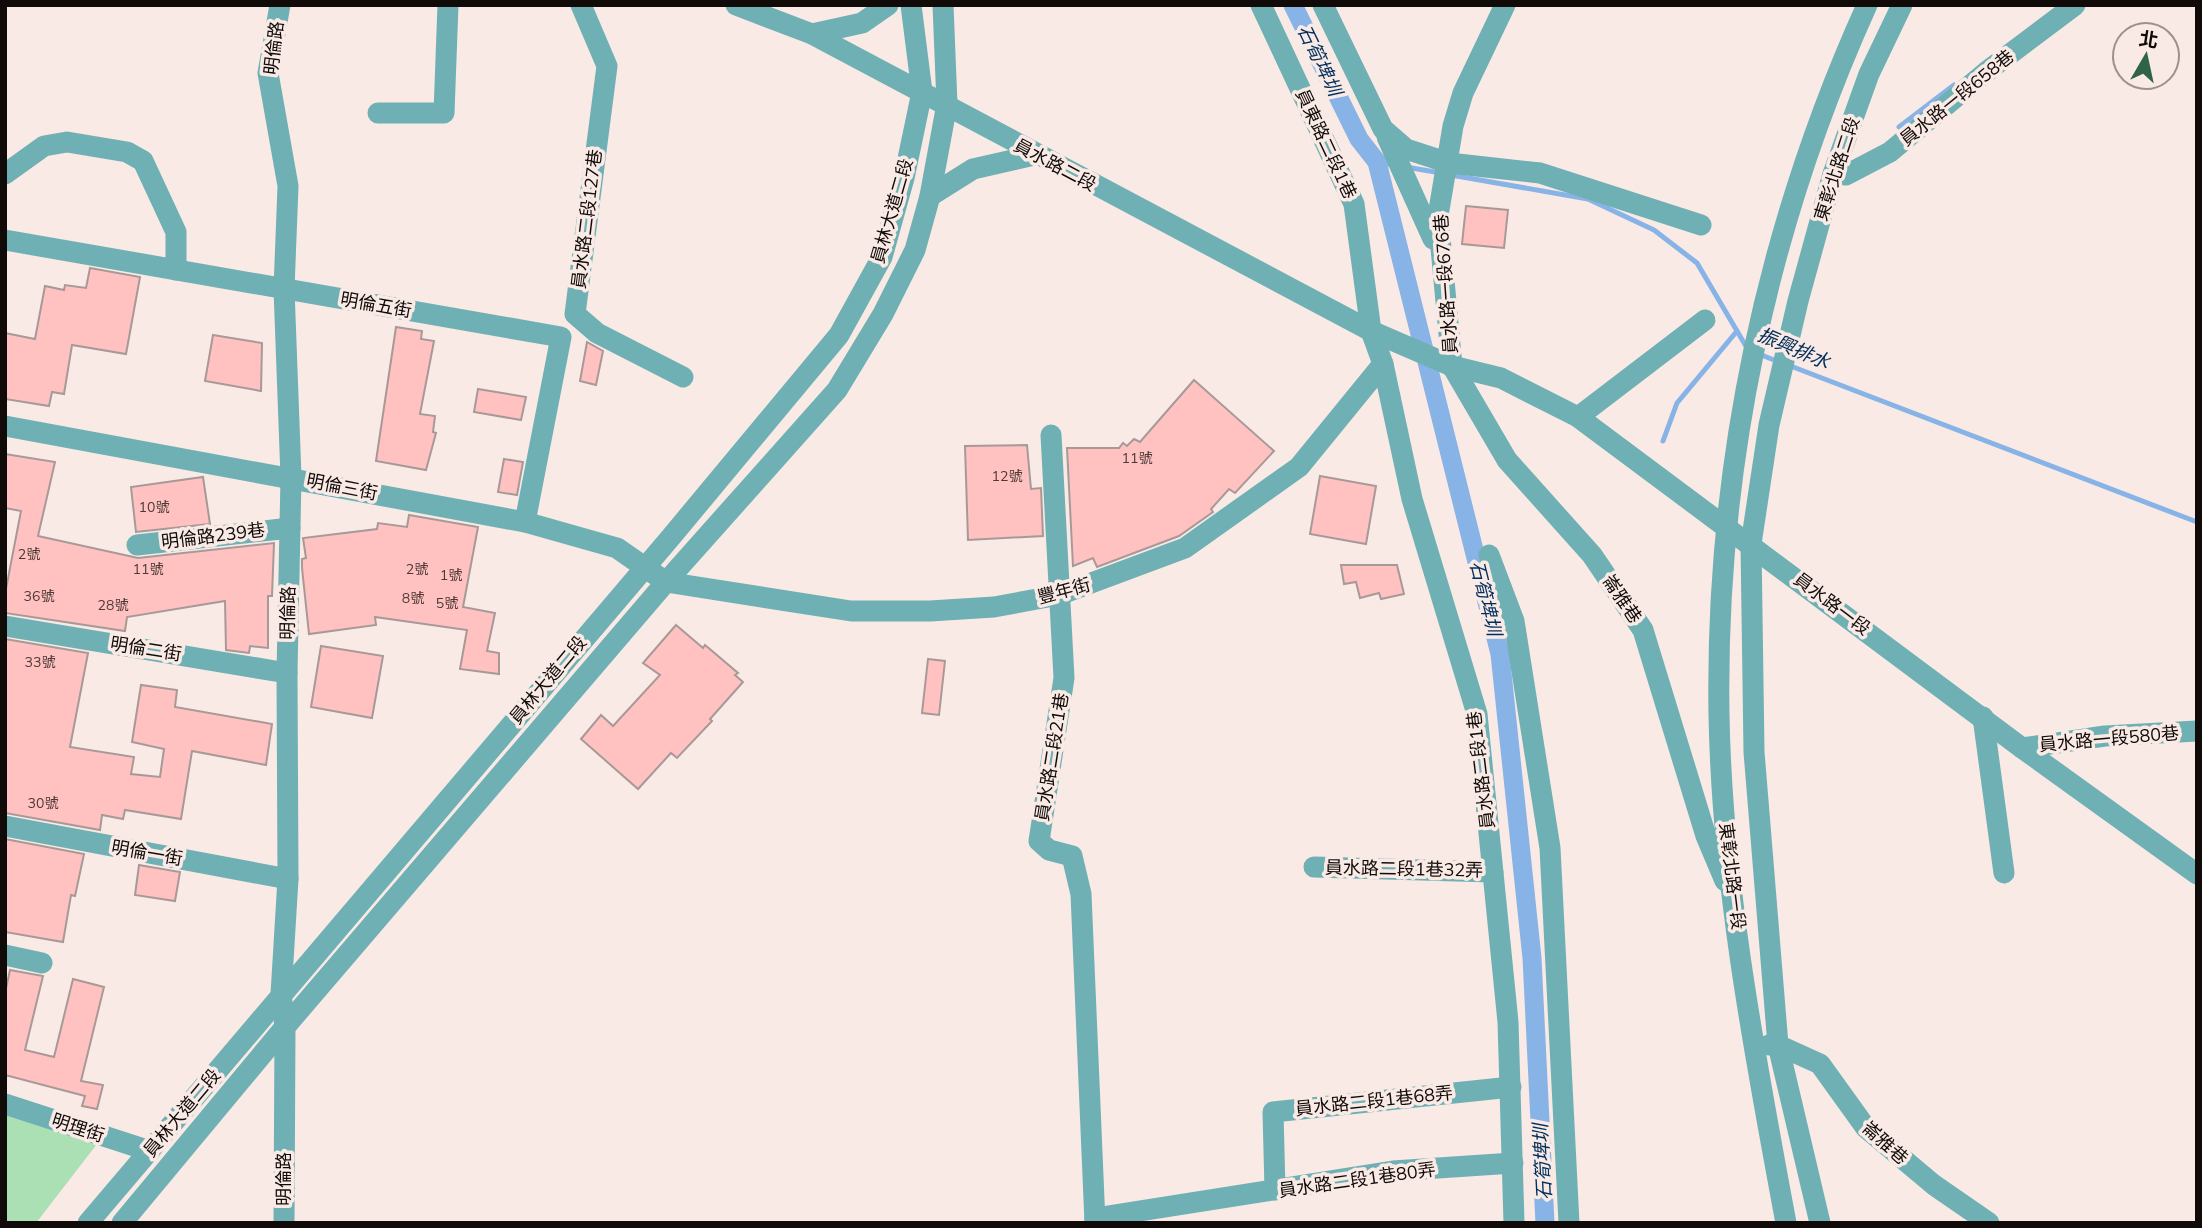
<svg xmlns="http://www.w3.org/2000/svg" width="2202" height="1228" font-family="Mulish,'Noto Sans TC',sans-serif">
	<rect width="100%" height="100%" fill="#f9eae5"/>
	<polygon fill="#abdfb4" points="5,1111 97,1144 36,1223 5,1223"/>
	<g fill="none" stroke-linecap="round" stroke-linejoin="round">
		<g stroke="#88b3e6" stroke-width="5">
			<polyline points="1899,127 1954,85"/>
			<polyline points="1377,162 1393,165"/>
			<polyline points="1406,167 1441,173"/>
			<polyline points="1451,175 1588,199 1654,230 1697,263 1747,348"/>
			<polyline points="1759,354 1779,362"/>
			<polyline points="1788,365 2197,522"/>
			<polyline points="1663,441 1677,403 1737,331"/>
		</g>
		<polyline stroke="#88b3e6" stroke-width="19" points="1293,5 1359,139 1377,162 1500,654 1532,958 1545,1223"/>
	</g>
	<g fill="#ffc2c0" stroke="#a89999" stroke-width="2">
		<polygon points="1466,206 1508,210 1504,248 1462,244"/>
		<polygon points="90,268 140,277 126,354 72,345 64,394 52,392 49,406 5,399 5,333 35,339 45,286 64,290 65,285 86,288"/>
		<polygon points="396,327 422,331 421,339 434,341 420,414 435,416 433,432 436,433 426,470 376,461"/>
		<polygon points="213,335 262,343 261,391 205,381"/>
		<polygon points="587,342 603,351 596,385 580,381"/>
		<polygon points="1194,380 1274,451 1235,493 1229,489 1211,509 1213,512 1179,536 1097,567 1093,558 1073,566 1067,448 1119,448 1123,443 1127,446 1134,439 1140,442"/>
		<polygon points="478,389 526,397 521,420 474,412"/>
		<polygon points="1027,445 1031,489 1041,488 1043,536 968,540 965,446"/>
		<polygon points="5,454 55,462 38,536 138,558 274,543 272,596 268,596 268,648 250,646 249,653 226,650 225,601 127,617 125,631 5,613 5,594 21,511 5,508"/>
		<polygon points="504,459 523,462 517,495 498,492"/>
		<polygon points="1320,476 1376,486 1366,544 1310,534"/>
		<polygon points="203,477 210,524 136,532 131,487"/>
		<polygon points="409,515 478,527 463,607 495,613 487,651 499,653 499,674 460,669 467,630 375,617 376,625 309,634 302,568 302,559 306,558 303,538 377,529 378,523 407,527"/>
		<polygon points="1341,565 1397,565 1404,594 1381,599 1379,593 1360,598 1356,582 1344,584"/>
		<polygon points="676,625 703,648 705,645 738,673 735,675 743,682 710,719 712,721 677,758 671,753 638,789 581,739 601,715 613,726 660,675 643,663"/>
		<polygon points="5,639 88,653 70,747 134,757 131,774 160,777 164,749 132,742 141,685 177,690 175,707 272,724 266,765 192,751 181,819 125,810 123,819 102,815 100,830 5,813"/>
		<polygon points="321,646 383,656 372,718 311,707"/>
		<polygon points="928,659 945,661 939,715 922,713"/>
		<polygon points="5,839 84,854 75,896 71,895 63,942 5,932"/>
		<polygon points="139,865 180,872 175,901 135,895"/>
		<polygon points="10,970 43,976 25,1050 54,1057 73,979 104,987 81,1081 103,1085 97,1109 82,1106 85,1096 5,1075 5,993"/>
	</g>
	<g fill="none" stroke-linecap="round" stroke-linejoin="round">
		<g stroke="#6fb0b4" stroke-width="21">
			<polyline points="280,5 268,73 288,186 284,289 291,477 287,673 288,879 281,994 285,1027 284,1223"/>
			<polyline points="581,5 607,66 575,314 597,333 683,377"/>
			<polyline points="736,5 812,34 1371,331 1452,366 1501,378 1578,417 2022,748 2197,874"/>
			<polyline points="1261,5 1354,204 1371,331 1383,364 1412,499 1477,714 1508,1022 1514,1223"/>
			<polyline points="1323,5 1383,129 1406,149 1449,163 1540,173 1701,225"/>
			<polyline points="1505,5 1463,93 1453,126 1438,216 1452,366 1507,460 1592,555 1643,630 1706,836 1725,881"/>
			<polyline points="812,34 862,23 888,5"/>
			<polyline points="378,113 444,113 448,5"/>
			<polyline points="1387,137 1433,239"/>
			<polyline points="5,174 44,146 67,142 127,152 143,161 176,232 176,270"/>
			<polyline points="1833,174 1846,175 1890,152 1986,72 2075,5"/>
			<polyline points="930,196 973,169 1034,155"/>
			<polyline points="5,240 561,337 525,522"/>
			<polyline points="1578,417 1705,320"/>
			<polyline points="5,426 525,522 617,548 666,582 851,611 930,611 994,607 1059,595 1185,548 1299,467 1383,364"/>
			<polyline points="1051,435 1064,678 1039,841 1049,850 1072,856 1081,894 1095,1223"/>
			<polyline points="137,545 290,528"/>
			<polyline points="1489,555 1514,621 1550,848 1569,1223"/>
			<polyline points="5,626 287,673"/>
			<polyline points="1983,717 2004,873"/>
			<polyline points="2022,748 2105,736 2197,731"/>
			<polyline points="5,826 288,879"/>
			<polyline points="1314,867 1493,872"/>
			<polyline points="5,955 42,963"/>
			<polyline points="1769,1045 1778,1045 1820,1064 1866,1128 1934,1185 1989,1223"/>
			<polyline points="5,1104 150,1151"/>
			<polyline points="1275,1190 1273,1112 1511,1087"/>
			<polyline points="1095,1218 1393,1171 1513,1163"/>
			<polyline points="88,1223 671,537 839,335 882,257 904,178 922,92 911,5"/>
			<polyline points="122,1223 285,1027 666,582 837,390 883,314 915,250 930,196 947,104 943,5"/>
			<path d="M1786,1223c-31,-167 -64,-338 -67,-508 -4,-245 47,-487 148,-710"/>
			<polyline points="1820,1223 1778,1045 1754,752 1751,544 1769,425 1798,301 1833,174 1869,74 1902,5"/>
		</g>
	</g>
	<g text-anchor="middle" stroke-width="7" stroke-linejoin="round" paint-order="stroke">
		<g font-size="14" fill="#4c3937">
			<text x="1137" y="463">11號</text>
			<text x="1007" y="481">12號</text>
			<text x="154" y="512">10號</text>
			<text x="29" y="559">2號</text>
			<text x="148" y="574">11號</text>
			<text x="417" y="574">2號</text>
			<text x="451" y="580">1號</text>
			<text x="39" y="601">36號</text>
			<text x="413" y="603">8號</text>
			<text x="447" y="608">5號</text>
			<text x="113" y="610">28號</text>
			<text x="40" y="667">33號</text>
			<text x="43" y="808">30號</text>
		</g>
		<g font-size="18" fill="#100b09" stroke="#f9eae5">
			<text transform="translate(274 48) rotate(-83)" y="6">明倫路</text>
			<text transform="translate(1957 98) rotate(-39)" y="6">員水路一段658巷</text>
			<text transform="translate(1326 144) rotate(65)" y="6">員東路二段1巷</text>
			<text transform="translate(1055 165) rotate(28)" y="6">員水路二段</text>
			<text transform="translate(1837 169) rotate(-72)" y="6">東彰北路二段</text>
			<text transform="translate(892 211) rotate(-74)" y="6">員林大道二段</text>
			<text transform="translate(587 219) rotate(-83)" y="6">員水路二段127巷</text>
			<text transform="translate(1446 284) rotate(-94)" y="6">員水路一段676巷</text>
			<text transform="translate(376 305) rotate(10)" y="6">明倫五街</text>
			<text transform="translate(342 487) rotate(11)" y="6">明倫三街</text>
			<text transform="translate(213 536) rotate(-7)" y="6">明倫路239巷</text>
			<text transform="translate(1064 591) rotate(-15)" y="6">豐年街</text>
			<text transform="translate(1622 599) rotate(56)" y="6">崙雅巷</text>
			<text transform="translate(1832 604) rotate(37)" y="6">員水路一段</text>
			<text transform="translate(288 613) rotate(-89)" y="6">明倫路</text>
			<text transform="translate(146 649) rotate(9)" y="6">明倫二街</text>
			<text transform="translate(548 680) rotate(-50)" y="6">員林大道二段</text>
			<text transform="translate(2109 739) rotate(-5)" y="6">員水路一段580巷</text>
			<text transform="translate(1052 757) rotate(-81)" y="6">員水路二段21巷</text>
			<text transform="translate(1481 770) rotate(-97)" y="6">員水路二段1巷</text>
			<text transform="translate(147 853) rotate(10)" y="6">明倫一街</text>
			<text transform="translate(1404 869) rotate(1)" y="6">員水路二段1巷32弄</text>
			<text transform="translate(1732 876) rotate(83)" y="6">東彰北路一段</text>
			<text transform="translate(1374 1101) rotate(-6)" y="6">員水路二段1巷68弄</text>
			<text transform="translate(182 1113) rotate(-50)" y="6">員林大道二段</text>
			<text transform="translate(78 1128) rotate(18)" y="6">明理街</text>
			<text transform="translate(1885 1143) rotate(42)" y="6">崙雅巷</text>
			<text transform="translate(284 1179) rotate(-90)" y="6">明倫路</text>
			<text transform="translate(1357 1180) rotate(-8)" y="6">員水路二段1巷80弄</text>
		</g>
		<g font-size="19" font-style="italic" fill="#002e5c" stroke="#f9eae5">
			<text transform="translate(1320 60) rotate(64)" y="7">石筍埤圳</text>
			<text transform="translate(1794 348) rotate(23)" y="7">振興排水</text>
			<text transform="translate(1486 598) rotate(76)" y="7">石筍埤圳</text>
			<text transform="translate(1542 1162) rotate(-93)" y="7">石筍埤圳</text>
		</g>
	</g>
	<rect width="2202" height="1228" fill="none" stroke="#100b09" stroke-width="14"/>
	<g transform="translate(2146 56) rotate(9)"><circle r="33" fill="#f9eae5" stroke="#9c918d" stroke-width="2"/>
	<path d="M0-5L12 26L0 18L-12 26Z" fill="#306449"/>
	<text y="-10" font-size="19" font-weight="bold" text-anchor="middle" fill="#100b09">北</text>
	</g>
</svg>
